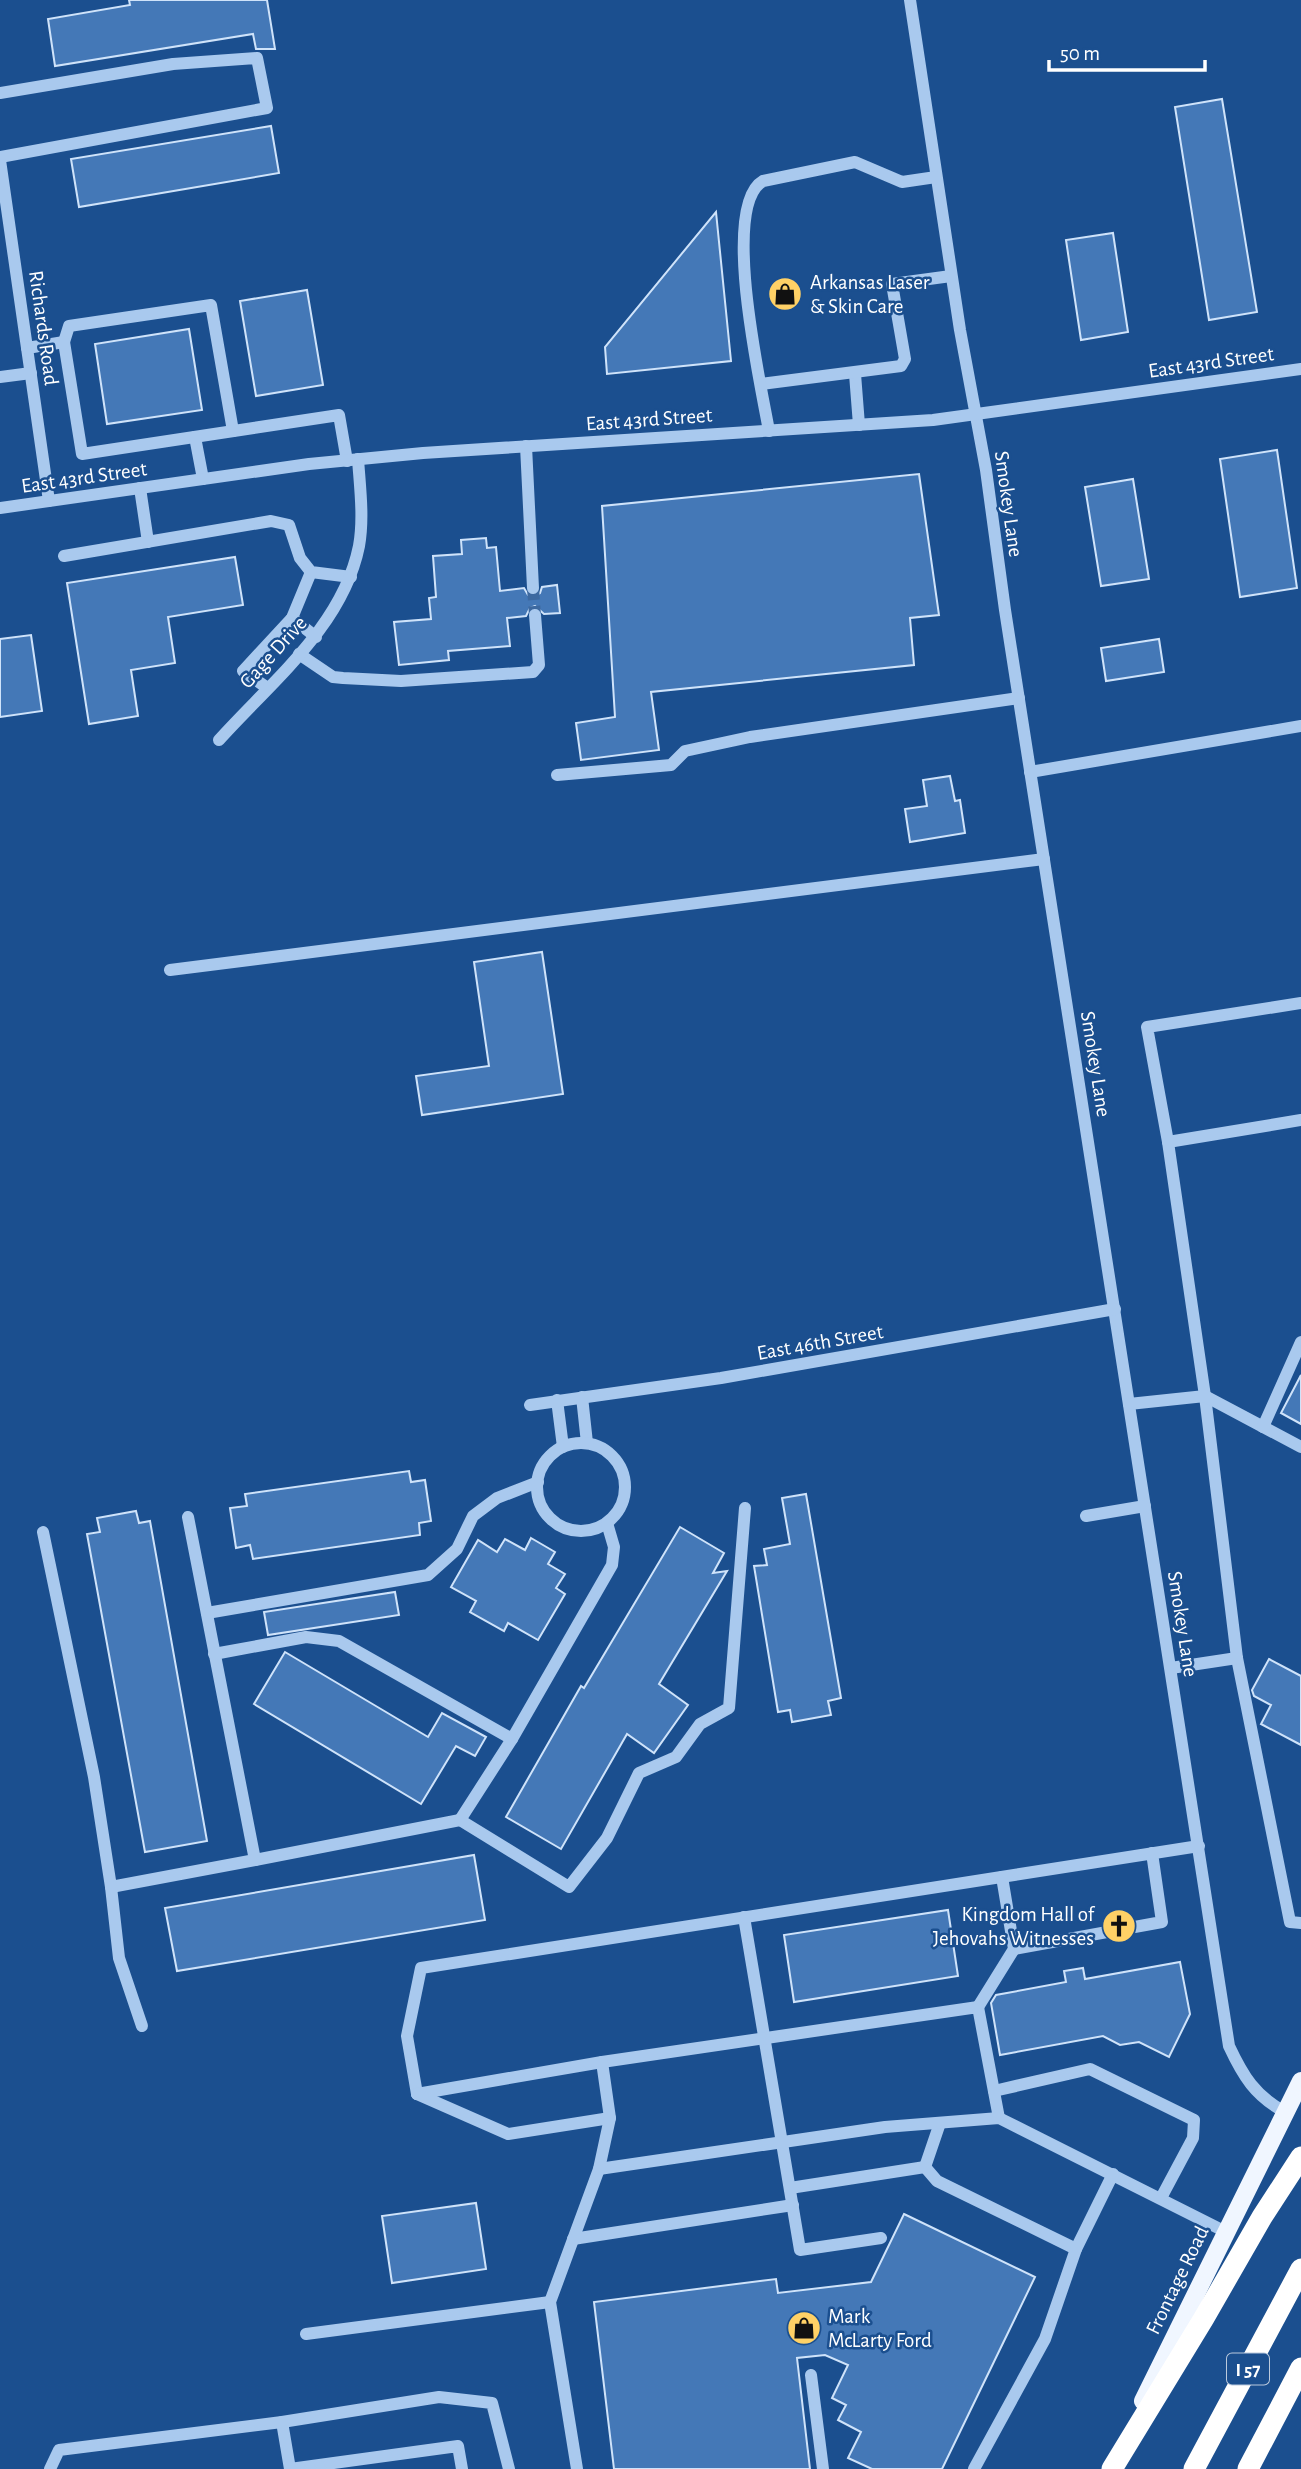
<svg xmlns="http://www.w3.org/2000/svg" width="1301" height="2469" font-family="'Alegreya Sans',sans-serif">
	<rect width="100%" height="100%" fill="#1b4f8f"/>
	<g fill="#4478b7" stroke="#cfe3fa" stroke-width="2">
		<polygon points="129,0 267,0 275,49 256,49 253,34 55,66 48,19 130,5"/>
		<polygon points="1222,99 1257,312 1209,320 1175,107"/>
		<polygon points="271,126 279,173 79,207 71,159"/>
		<polygon points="716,212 731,361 607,374 605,347"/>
		<polygon points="1113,233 1128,332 1081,340 1066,240"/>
		<polygon points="307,290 323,385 256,396 240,301"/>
		<polygon points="189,329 202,410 107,424 95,344"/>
		<polygon points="1277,450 1297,588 1240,597 1220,459"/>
		<polygon points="919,474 939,615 910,618 914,665 651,692 659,750 581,760 576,723 615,717 602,506"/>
		<polygon points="1133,479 1149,579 1101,586 1085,487"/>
		<polygon points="486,538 487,548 496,547 500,591 524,588 528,595 534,597 540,593 542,587 557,585 560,613 544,614 535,606 530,608 526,616 507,618 510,646 448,651 449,660 399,665 394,622 431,619 429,598 436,597 433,556 462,554 461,540"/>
		<polygon points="235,557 243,605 168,617 175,663 131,670 138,716 89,724 67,583"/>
		<polygon points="31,635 42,711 0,717 0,639"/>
		<polygon points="1159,639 1164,672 1106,681 1101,648"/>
		<polygon points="950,776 955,801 960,800 965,833 910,842 905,809 927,806 923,780"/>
		<polygon points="542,952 563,1094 422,1115 416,1076 489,1066 474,962"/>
		<polygon points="1301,1375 1301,1424 1281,1413"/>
		<polygon points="409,1471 411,1482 425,1480 431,1521 419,1523 420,1535 253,1559 250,1545 236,1548 230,1508 247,1506 245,1494"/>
		<polygon points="806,1494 841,1698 828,1701 831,1715 792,1722 790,1710 778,1712 754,1566 767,1565 764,1549 790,1544 782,1498"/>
		<polygon points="136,1511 139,1523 150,1521 207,1841 145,1852 87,1534 100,1532 97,1518"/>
		<polygon points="680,1527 724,1553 713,1573 727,1571 659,1684 688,1705 654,1753 627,1734 561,1849 506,1817 581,1686 584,1688"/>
		<polygon points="531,1538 555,1552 548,1564 565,1574 556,1588 565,1594 538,1640 508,1623 504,1631 470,1612 476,1601 451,1587 478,1540 497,1552 505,1539 525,1550"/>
		<polygon points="395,1592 399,1615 268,1635 264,1612"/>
		<polygon points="285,1652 428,1737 442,1713 486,1737 475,1756 456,1746 421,1804 254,1704"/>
		<polygon points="1269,1659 1301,1676 1301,1745 1261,1724 1271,1705 1254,1696 1252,1690"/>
		<polygon points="474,1855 485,1920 177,1971 165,1908"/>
		<polygon points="948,1910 958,1976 794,2002 784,1935"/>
		<polygon points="1180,1962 1190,2014 1169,2057 1139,2042 1120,2045 1103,2036 1000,2055 991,2003 996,1995 1066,1982 1064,1971 1083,1968 1085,1979"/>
		<polygon points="476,2203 486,2269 392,2283 382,2216"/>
		<polygon points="904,2214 1035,2277 942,2469 872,2469 848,2458 861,2432 838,2420 846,2405 832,2398 848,2365 825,2355 797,2358 810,2469 614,2469 594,2302 776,2279 778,2293 871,2282"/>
	</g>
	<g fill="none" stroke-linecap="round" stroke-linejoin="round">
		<polyline stroke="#3d69a0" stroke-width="12" stroke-dasharray="12 6" stroke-linecap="butt" points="533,588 535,615"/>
		<g stroke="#a9c9ee" stroke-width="12">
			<path d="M910,0l50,330 26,140 19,140 224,1436c14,30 26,50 56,66"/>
			<polyline points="0,93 173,64 257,58 267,108 0,157"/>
			<polyline points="0,160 49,501"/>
			<polyline points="64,342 69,326 211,305 233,431"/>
			<polyline points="27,348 64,342 82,454 339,415 347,461"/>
			<polyline points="855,374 859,425"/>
			<polyline points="0,377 31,373"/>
			<polyline points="761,384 901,366 905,359 892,284 951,276"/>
			<path d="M769,431c-8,-46 -49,-225 -6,-250l92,-19 47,20 34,-5"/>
			<polyline points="195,437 203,479"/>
			<polyline points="526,446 533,588"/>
			<polyline points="140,488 148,542"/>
			<polyline points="0,508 309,464 423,453 933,420 1301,369"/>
			<polyline points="64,556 271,521 289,525 300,558 311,572 351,577"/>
			<polyline points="292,618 316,637"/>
			<polyline points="299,654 333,677 343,678 401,681 533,672 539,665 535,615"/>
			<polyline points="266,687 243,671 292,618 311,572"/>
			<path d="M219,740c52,-58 124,-114 140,-194 5,-28 1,-58 -1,-87"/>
			<polyline points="1030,772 1301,726"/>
			<polyline points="557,775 671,765 685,751 750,737 1019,698"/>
			<polyline points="170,970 1044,859"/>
			<polyline points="1301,1003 1147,1027 1168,1142 1205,1396 1237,1658 1290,1922 1301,1923"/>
			<polyline points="1168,1142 1301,1120"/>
			<polyline points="582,1397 587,1443"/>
			<polyline points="557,1400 563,1447"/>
			<polyline points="1129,1404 1205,1396 1301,1447"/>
			<polyline points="530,1405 721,1378 1115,1309"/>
			<polyline points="1263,1427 1301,1342"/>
			<circle cx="581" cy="1487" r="44"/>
			<polyline points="1086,1516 1145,1506"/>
			<polyline points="188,1517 255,1860 460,1820"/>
			<polyline points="607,1523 614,1547 612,1565 512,1739 460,1820 569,1887 607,1838 639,1773 676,1757 700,1724 729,1708 745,1508"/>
			<polyline points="43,1532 94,1777 111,1887 255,1860"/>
			<polyline points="207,1613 428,1575 457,1549 473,1516 497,1498 538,1482"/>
			<polyline points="214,1654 306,1637 339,1641 512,1739"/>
			<polyline points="1171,1668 1237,1658"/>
			<polyline points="111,1887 119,1958 142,2026"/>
			<polyline points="744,1917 800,2250 881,2238"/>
			<polyline points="1014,1949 1162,1922 1152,1853"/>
			<polyline points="978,2007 1014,1949 1002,1877"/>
			<polyline points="994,2091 1090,2069 1194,2120 1193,2138 1161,2198"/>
			<polyline points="417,2094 407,2036 421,1968 1199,1846"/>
			<polyline points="417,2094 602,2062 978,2007 999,2118"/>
			<polyline points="417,2094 508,2134 610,2118"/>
			<polyline points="925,2167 937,2181 1076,2249"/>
			<polyline points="925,2167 940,2123"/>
			<polyline points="599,2169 885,2127 999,2118 1226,2232"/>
			<polyline points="790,2188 925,2167"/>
			<polyline points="573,2239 793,2205"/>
			<polyline points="306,2334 550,2302"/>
			<polyline points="811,2375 823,2469"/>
			<polyline points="282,2422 290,2469"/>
			<polyline points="50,2469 59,2450 282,2422 439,2397 492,2403 509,2469"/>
			<polyline points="290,2469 458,2446 462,2469"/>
			<polyline points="577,2469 550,2302 599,2169 610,2118 602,2062"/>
			<polyline points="974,2469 1045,2339 1076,2249 1113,2174"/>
		</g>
		<polyline stroke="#f0f6ff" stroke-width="18" points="1143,2401 1301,2081"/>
		<g stroke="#fff" stroke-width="21">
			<polyline points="1112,2469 1204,2318 1262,2217 1301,2157"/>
			<polyline points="1194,2469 1301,2269"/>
			<polyline points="1248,2469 1301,2368"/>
		</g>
	</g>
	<defs>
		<g id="shop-disc" transform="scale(1.75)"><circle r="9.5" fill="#ffd166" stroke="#1b4f8f"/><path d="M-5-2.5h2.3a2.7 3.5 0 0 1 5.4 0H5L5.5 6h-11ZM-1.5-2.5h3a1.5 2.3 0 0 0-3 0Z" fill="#111"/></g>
		<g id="church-disc" transform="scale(1.75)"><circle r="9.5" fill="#ffd166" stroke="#1b4f8f"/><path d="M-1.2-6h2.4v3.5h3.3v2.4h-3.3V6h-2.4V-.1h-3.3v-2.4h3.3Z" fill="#111"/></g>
	</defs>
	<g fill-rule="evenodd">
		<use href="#shop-disc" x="785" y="294"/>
		<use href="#church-disc" x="1119" y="1926"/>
		<use href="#shop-disc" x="804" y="2328"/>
	</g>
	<g text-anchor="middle" stroke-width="5" stroke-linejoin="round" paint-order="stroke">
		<rect fill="#1b4f8f" stroke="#bbcadd" stroke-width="2" x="1227" y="2353.5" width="42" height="31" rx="5"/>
		<g font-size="19" font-weight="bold" fill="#fff">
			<text x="1248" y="2376">I 57</text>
		</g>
		<g font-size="21" fill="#fff" stroke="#1b4f8f" text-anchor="start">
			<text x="810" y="289">Arkansas Laser<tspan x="810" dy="24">&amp; Skin Care</tspan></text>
			<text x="1094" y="1921" text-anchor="end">Kingdom Hall of<tspan x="1094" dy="24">Jehovahs Witnesses</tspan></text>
			<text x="828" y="2323">Mark<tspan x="828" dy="24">McLarty Ford</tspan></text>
		</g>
		<g font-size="21" fill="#fff" stroke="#1b4f8f">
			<text transform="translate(44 328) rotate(82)" y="7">Richards Road</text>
			<text transform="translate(1211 362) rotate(-8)" y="7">East 43rd Street</text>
			<text transform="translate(649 419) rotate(-4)" y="7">East 43rd Street</text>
			<text transform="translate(84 477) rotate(-8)" y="7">East 43rd Street</text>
			<text transform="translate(1009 504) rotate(82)" y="7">Smokey Lane</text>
			<text transform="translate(273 652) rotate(-48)" y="7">Gage Drive</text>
			<text transform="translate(1096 1064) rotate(81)" y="7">Smokey Lane</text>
			<text transform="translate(820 1342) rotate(-10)" y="7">East 46th Street</text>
			<text transform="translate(1183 1624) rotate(81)" y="7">Smokey Lane</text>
			<text transform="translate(1177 2280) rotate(-64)" y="7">Frontage Road</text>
		</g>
	</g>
	<path d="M1049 60v10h156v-10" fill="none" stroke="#ffffff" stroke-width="3.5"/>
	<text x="1060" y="60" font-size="21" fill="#ffffff" stroke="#1b4f8f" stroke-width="5" paint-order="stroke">50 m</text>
</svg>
